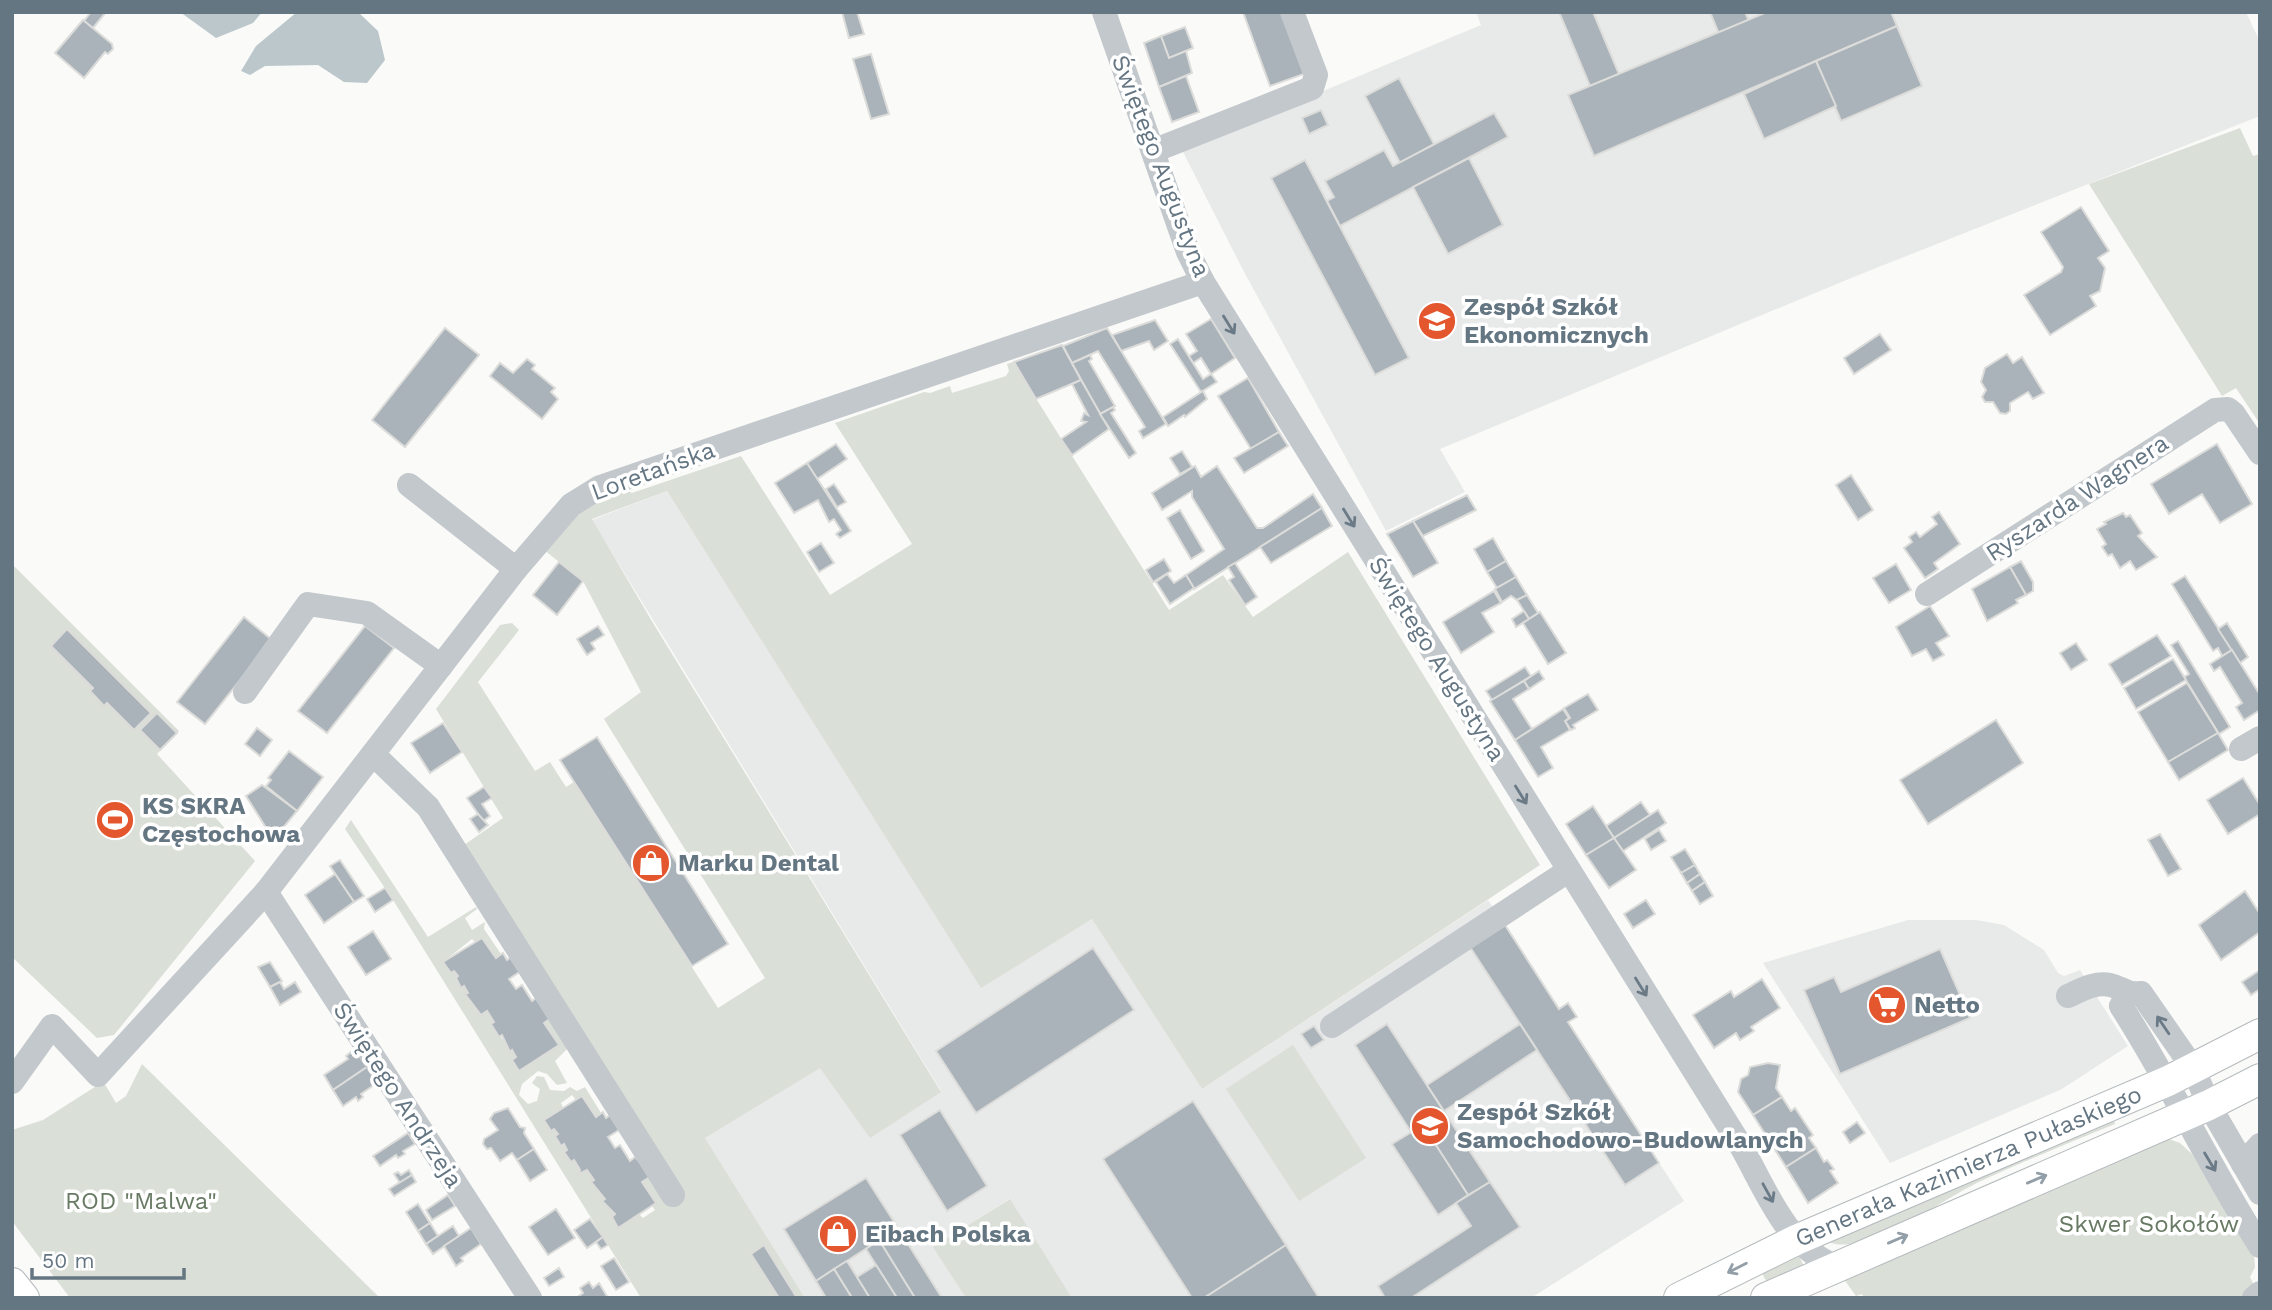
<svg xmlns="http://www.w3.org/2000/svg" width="2272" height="1310" font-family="'Work Sans',sans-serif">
	<rect width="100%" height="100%" fill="#fafaf8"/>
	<g fill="#e8e9e9">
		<polygon points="1476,12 2246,12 2260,42 2260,116 1856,276 1440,449 1465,492 1386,531 1243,270 1182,150 1481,25"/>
		<polygon points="667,491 981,987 1092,919 1202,1089 1488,900 1559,1008 1568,1003 1577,1017 1568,1023 1684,1201 1531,1298 1072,1298 1009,1199 934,1247 966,1298 805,1298 705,1138 820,1067 941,1091 592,520"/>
		<polygon points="1908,920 1976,920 2004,925 2044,950 2058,973 2064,976 2080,970 2128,1046 2062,1089 1890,1163 1763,963"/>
	</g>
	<g fill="#dadfd7">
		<polygon points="2240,128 2253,156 2260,154 2260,424 2236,388 2222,396 2089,184"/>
		<polygon points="1013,362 1169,610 1223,575 1253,617 1348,552 1540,865 1202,1089 1092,919 981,988 667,491 592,519 653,623 941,1092 870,1138 820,1068 705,1138 805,1298 641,1298 393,900 345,829 351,820 428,937 476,907 477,909 465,918 472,930 485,922 484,929 501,954 496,958 482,938 475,942 472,939 443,962 451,973 454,971 458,976 456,979 461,987 464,986 471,1003 487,1011 494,1022 491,1024 516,1057 512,1060 519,1070 558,1045 544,1023 551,1018 567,1049 555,1061 567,1083 557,1085 547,1074 538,1071 522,1084 519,1095 528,1104 537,1101 540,1089 532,1083 537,1076 544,1077 550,1090 564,1091 570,1087 577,1091 585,1087 601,1113 596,1117 583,1096 576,1100 572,1095 561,1103 563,1108 544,1120 551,1131 554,1129 558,1134 555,1137 561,1146 564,1144 580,1170 579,1173 587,1170 594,1180 591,1182 605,1199 602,1201 615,1214 612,1217 618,1227 639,1214 643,1218 655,1210 652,1206 656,1203 642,1182 650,1177 461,847 503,818 436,709 500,625 512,623 519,630 478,682 535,771 550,762 566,787 574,782 718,1008 765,978 604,719 641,692 583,581 544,550 575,512 623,489 632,493 741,456 830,595 912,544 835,423 924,392 930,393 950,386 952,393 1006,376 1009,371 1007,364"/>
		<polygon points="12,564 179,731 157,754 255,861 114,1035 97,1038 12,957"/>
		<polygon points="1293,1045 1366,1158 1299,1201 1226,1089"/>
		<polygon points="142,1064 380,1298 70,1298 12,1221 12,1130 43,1120 101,1083 106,1086 116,1103 126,1096"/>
		<path d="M2113,1117l2,7c-45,18 -90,37 -134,57 -34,15 -116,77 -152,61z"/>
		<polygon points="2166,1138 2180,1143 2192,1154 2254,1256 2255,1267 2250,1277 2260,1298 1864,1298 1862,1294 1856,1296 1841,1275"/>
		<polygon points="1010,1199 1072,1298 966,1298 933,1247"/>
		<polygon points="1799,1255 1804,1267 1768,1284 1759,1268"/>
	</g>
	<g fill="#bbc7cb">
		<polygon points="180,12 262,12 253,23 216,38"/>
		<polygon points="297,12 358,12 378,31 385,60 367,83 344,82 318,65 265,66 250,75 241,71 256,46"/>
	</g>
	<g fill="#aab3b9" stroke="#dcdcda" stroke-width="2">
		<polygon points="91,12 106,12 93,28 84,21"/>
		<polygon points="842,12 857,12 864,34 849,38"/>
		<polygon points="1243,12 1281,12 1304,74 1270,86"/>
		<polygon points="1559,12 1593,12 1619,74 1590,86"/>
		<polygon points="1710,12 1745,12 1749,21 1719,34"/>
		<polygon points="1767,12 1891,12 1897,26 1594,156 1568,95"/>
		<polygon points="83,20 112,44 113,49 108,54 105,52 84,78 55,53"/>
		<polygon points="1897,26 1922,86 1841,121 1816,61"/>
		<polygon points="1185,27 1193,48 1169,58 1161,36"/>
		<polygon points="1161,36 1169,58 1186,51 1192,73 1159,87 1144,43"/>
		<polygon points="871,54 889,114 871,119 853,59"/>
		<polygon points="1816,61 1836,106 1764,139 1744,94"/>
		<polygon points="1186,76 1199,112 1172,122 1159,87"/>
		<polygon points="1399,78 1434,144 1400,163 1365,96"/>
		<polygon points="1321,110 1328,125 1309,134 1302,118"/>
		<polygon points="1494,113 1508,137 1340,226 1327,201 1334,197 1325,181 1384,150 1393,166"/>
		<polygon points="1469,158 1503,225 1448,254 1413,187"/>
		<polygon points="1305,160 1409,358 1375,375 1271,178"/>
		<polygon points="2081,207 2109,251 2098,258 2105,268 2100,291 2090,296 2096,306 2050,335 2024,295 2061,272 2063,267 2041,232"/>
		<polygon points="1211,319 1235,358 1211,374 1201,358 1193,363 1189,356 1197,351 1186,334"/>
		<polygon points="1155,320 1168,341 1154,350 1149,341 1121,351 1112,335"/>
		<polygon points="445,328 479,355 405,447 372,420"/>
		<polygon points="1107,328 1166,424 1143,438 1139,431 1145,427 1098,351 1072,363 1063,346"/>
		<polygon points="1880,334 1891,350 1854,374 1844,358"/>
		<polygon points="1178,339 1203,379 1211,374 1217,382 1201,392 1170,344"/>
		<polygon points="1062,345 1081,380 1036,399 1014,362"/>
		<polygon points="2007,354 2013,363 2022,357 2044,393 2033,399 2028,392 2010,403 2010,411 2006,414 2000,413 1993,402 1985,402 1982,397 1986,390 1981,382 1985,368"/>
		<polygon points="1090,355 1092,359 1089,361 1115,406 1100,414 1072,363"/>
		<polygon points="527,359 535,365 532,369 555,388 551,392 558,399 542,419 490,376 500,363 513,373"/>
		<polygon points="1248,378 1279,432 1251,449 1218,396"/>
		<polygon points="1081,380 1109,429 1072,455 1061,439 1086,422 1081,421 1084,413 1088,415 1072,384"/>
		<polygon points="1203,391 1207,399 1185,417 1184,415 1168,426 1163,417"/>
		<polygon points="1113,407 1115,410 1111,413 1136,453 1129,458 1100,414"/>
		<polygon points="1279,432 1288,446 1244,473 1234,458"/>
		<polygon points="836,444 847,459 817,479 807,463"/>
		<polygon points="2217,444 2252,504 2220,523 2202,494 2169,514 2151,484"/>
		<polygon points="1182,451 1192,467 1180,474 1170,458"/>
		<polygon points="807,463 851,531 840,538 836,534 841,530 834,519 829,522 818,500 794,513 775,483"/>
		<polygon points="1195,466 1201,477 1217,466 1257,528 1263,528 1313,494 1322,508 1194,589 1186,575 1224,549 1192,497 1192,491 1162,510 1152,493"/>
		<polygon points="1851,475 1873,510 1858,520 1836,485"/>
		<polygon points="834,484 846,502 837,507 826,489"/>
		<polygon points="1467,495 1476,510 1423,536 1413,521"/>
		<polygon points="1322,508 1332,526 1271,563 1260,547"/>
		<polygon points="1180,510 1204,551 1191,559 1167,518"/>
		<polygon points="1939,512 1960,544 1934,563 1938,569 1925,578 1904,548 1912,542 1909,537 1916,532 1920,537 1937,524 1932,517"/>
		<polygon points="2123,513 2126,517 2130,515 2142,533 2138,536 2157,557 2136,570 2130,561 2120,568 2112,554 2108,556 2102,547 2106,544 2097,529 2106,524 2104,522"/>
		<polygon points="1413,521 1438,563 1413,577 1387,534"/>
		<polygon points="1493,538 1506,561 1487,572 1474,549"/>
		<polygon points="821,543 834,563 819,572 807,552"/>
		<polygon points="1164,559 1171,571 1153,582 1146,570"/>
		<polygon points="1506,561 1516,577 1497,588 1487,572"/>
		<polygon points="2021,561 2033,582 2033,591 2026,595 2010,567"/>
		<polygon points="559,562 583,581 557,615 533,595"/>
		<polygon points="1235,563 1257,597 1245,605 1229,580 1234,577 1228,567"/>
		<polygon points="1896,564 1911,590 1889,603 1873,578"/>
		<polygon points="2010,567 2026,595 2016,600 2018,603 1987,621 1972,589"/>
		<polygon points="1167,574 1174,583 1186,575 1194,588 1170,604 1156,582"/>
		<polygon points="2185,576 2232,650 2222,656 2218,648 2213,651 2172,584"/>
		<polygon points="1516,577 1527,595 1517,600 1511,596 1502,602 1495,589"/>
		<polygon points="1494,591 1501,603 1482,613 1494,632 1461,653 1443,622"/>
		<polygon points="1527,595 1538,613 1529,619 1517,600"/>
		<polygon points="1930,606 1949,636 1936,643 1944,655 1933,661 1926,649 1912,656 1896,627"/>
		<polygon points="1524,611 1529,619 1516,627 1512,619"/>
		<polygon points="1540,612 1566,653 1548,664 1523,623"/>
		<polygon points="244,617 272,640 205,724 177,702"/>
		<polygon points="2227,623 2248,657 2240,663 2218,629"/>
		<polygon points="365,626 394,648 327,733 298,711"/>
		<polygon points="598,626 604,635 591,643 595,649 587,655 577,639"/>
		<polygon points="67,629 151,713 134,730 107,703 104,706 90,691 93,688 51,646"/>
		<polygon points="2157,635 2171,656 2122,685 2109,664"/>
		<polygon points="2178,641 2230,727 2219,734 2184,677 2189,674 2171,645"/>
		<polygon points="2076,643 2087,660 2071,670 2060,653"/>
		<polygon points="2232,650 2260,695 2260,710 2244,720 2236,707 2242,703 2220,667 2214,671 2210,664"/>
		<polygon points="2173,659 2186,680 2136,709 2124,688"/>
		<polygon points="1525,667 1531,676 1492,700 1486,691"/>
		<polygon points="1539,671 1544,679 1529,689 1524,681"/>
		<polygon points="1524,681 1529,689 1513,699 1532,729 1515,740 1490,701"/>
		<polygon points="2187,683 2218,733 2168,762 2138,712"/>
		<polygon points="1588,694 1598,710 1573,725 1575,728 1571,730 1565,721 1570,718 1564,708"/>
		<polygon points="1563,709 1569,718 1565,721 1570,730 1541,747 1553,768 1538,777 1515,740"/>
		<polygon points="157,713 177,733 160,750 140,730"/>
		<polygon points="1996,720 2023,763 1928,824 1900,780"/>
		<polygon points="443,723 462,752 430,773 411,743"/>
		<polygon points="257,728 272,740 260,756 245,744"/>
		<polygon points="2218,733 2228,750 2179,780 2168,762"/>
		<polygon points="597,737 728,944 692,966 560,760"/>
		<polygon points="289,751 323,777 297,811 266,786 271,780 268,778"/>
		<polygon points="2243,778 2260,805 2260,814 2228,834 2207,800"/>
		<polygon points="262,785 297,811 278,834 270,834 246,796"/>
		<polygon points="484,787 492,798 482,804 490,816 483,821 467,798"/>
		<polygon points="1641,802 1650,815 1614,838 1606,826"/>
		<polygon points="1593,806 1614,838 1586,855 1566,824"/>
		<polygon points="1658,810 1666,823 1623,851 1614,838"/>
		<polygon points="478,814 488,825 479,832 470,819"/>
		<polygon points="1659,830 1666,841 1651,850 1645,839"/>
		<polygon points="2160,834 2181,869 2168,876 2148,840"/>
		<polygon points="1614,838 1636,870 1609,888 1586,855"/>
		<polygon points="1685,849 1695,865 1681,873 1671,857"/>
		<polygon points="340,860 364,896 354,902 330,866"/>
		<polygon points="1695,865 1700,874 1687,883 1681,873"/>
		<polygon points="335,874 354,902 324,923 305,895"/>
		<polygon points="1700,874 1705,882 1692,891 1687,883"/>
		<polygon points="1705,882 1713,896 1700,904 1692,891"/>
		<polygon points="385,888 393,900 375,912 367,899"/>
		<polygon points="2245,891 2260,914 2260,932 2221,960 2199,925"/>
		<polygon points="1646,900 1655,914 1633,928 1624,914"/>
		<polygon points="1505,925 1559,1009 1568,1003 1577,1017 1568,1022 1659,1163 1625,1185 1470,947"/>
		<polygon points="373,931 391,959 366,975 348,947"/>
		<polygon points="482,938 496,958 503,953 507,960 511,957 521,971 509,979 516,989 522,985 532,1001 536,998 554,1016 544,1023 559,1045 519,1071 512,1060 516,1057 512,1050 510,1052 502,1035 499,1037 491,1024 494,1022 487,1011 481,1015 465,994 468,993 464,986 461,988 456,978 458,976 454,971 451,973 443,962"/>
		<polygon points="1093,948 1134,1010 976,1113 936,1051"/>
		<polygon points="1940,949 1970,1018 1840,1074 1804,990 1834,977 1841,992"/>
		<polygon points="270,962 282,981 270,987 258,967"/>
		<polygon points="2260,970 2260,989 2251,995 2242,982"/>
		<polygon points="1762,979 1780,1008 1751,1027 1754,1031 1740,1040 1736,1033 1714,1048 1693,1015 1731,991 1734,997"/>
		<polygon points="280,982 284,989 295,982 301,992 280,1005 270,987"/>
		<polygon points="1387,1024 1490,1182 1468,1195 1423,1125 1411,1132 1355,1045"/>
		<polygon points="1520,1024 1537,1050 1444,1111 1427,1085"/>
		<polygon points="1314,1026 1324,1040 1311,1048 1301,1034"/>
		<polygon points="351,1052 353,1055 357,1053 367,1067 333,1090 324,1075 348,1059 346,1056"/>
		<polygon points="1768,1063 1780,1065 1776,1088 1782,1097 1753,1115 1738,1092 1741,1079 1748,1075 1750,1067"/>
		<polygon points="367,1067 377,1083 361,1094 363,1097 358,1101 356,1097 343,1106 333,1090"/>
		<polygon points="582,1096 596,1117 603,1112 606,1118 610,1115 619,1130 608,1137 615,1148 620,1145 630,1161 635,1157 653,1175 642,1182 656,1203 618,1228 612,1217 615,1214 602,1201 605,1199 591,1182 594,1180 587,1170 579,1174 580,1170 574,1160 571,1162 564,1152 567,1150 564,1144 561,1146 555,1136 558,1134 554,1129 551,1131 544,1120"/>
		<polygon points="1782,1097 1791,1111 1795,1108 1813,1135 1809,1138 1816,1148 1786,1167 1753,1115"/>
		<polygon points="1193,1101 1286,1245 1204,1298 1192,1298 1103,1159"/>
		<polygon points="508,1108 520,1127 525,1128 524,1133 534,1149 517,1160 512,1153 500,1161 491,1148 487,1149 483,1144 484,1139 498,1130 490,1119 494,1113"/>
		<polygon points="940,1110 987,1186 947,1211 900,1135"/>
		<polygon points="1857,1122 1865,1133 1850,1143 1843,1132"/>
		<polygon points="1423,1125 1468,1195 1438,1215 1392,1144"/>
		<polygon points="408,1133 415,1144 403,1151 405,1154 398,1158 396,1155 380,1166 373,1156"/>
		<polygon points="1816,1148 1824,1162 1827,1160 1834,1169 1830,1171 1838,1183 1808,1203 1786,1167"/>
		<polygon points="534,1149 547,1170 530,1181 517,1160"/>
		<polygon points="409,1170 412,1175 400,1183 394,1174 398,1172 401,1175"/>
		<polygon points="412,1175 416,1182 394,1196 389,1189"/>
		<polygon points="866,1178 898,1228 816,1281 784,1229"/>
		<polygon points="1490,1182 1520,1227 1411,1298 1385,1298 1378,1286 1471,1226 1456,1203"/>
		<polygon points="448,1195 455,1206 432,1220 426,1210"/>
		<polygon points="418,1204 430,1223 418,1231 406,1212"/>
		<polygon points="556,1209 575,1238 548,1255 529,1227"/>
		<polygon points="590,1219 603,1237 587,1248 574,1230"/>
		<polygon points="430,1223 438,1236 426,1244 418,1231"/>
		<polygon points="453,1226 459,1236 433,1254 426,1244"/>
		<polygon points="471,1228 481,1244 461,1258 463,1261 456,1266 444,1246"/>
		<polygon points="898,1228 942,1298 915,1298 879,1240"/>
		<polygon points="603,1237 608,1245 601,1249 596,1242"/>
		<polygon points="879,1240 915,1298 897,1298 876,1265 866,1249"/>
		<polygon points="764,1245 797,1298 779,1298 751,1254"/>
		<polygon points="1286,1245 1319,1298 1204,1298"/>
		<polygon points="614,1258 629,1282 616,1290 601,1266"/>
		<polygon points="847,1261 857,1277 870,1298 852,1298 834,1269"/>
		<polygon points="876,1265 897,1298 870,1298 857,1277"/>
		<polygon points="559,1268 564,1277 549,1286 544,1278"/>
		<polygon points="834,1269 852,1298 826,1298 816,1281"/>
		<polygon points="589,1282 593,1288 599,1283 608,1298 576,1298 583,1293 580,1288"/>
	</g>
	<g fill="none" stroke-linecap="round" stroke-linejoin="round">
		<g stroke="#b5babe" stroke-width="32">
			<g id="major">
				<polyline points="12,1283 24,1298"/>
				<path id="s1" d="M1679,1298l117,-58 372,-159 92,-47"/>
				<polyline points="1766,1298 2209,1105 2260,1079"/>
			</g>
		</g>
		<g stroke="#c3c8cc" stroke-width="24">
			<path d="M1104,12l84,240 15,30 538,864c25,44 45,100 94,120"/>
			<polyline points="1153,151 1312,88 1316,75 1292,12"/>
			<polyline points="409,485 516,569"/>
			<polyline points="1927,594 2215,410 2228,409 2233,413 2260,453"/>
			<polyline points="245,692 308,604 367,613 441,666"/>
			<polyline points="2241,749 2260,738"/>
			<polyline points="373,754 428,807 673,1195"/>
			<polyline points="266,892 530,1298"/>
			<path d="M2128,995l-7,11c50,78 89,162 139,240"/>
			<path d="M2068,996c13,-6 27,-14 42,-11 14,3 16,10 31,8l52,75 16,37 51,88"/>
			<polyline points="1332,1026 1568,871"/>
			<polyline points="12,1082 52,1026 98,1075 266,892 516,569 571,505 600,487 1203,282"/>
			<polyline points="2243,1164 2260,1145"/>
			<polyline points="2254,1298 2260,1293"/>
		</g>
		<use href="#major" stroke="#fff" stroke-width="30"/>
	</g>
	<defs><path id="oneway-shaft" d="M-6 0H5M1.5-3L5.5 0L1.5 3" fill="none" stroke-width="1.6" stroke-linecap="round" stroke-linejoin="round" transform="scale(1.75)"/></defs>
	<g stroke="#6a7a87">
		<use href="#oneway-shaft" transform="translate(1229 325) rotate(58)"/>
		<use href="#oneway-shaft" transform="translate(1349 518) rotate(58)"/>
		<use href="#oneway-shaft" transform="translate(1521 795) rotate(58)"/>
		<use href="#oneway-shaft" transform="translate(1641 987) rotate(58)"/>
		<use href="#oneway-shaft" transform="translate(2163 1025) rotate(-124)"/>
		<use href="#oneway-shaft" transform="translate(2210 1162) rotate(59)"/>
		<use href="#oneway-shaft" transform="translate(1768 1193) rotate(61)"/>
	</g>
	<g stroke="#939fa8">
		<use href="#oneway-shaft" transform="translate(2037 1179) rotate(-23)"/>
		<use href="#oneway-shaft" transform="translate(1898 1239) rotate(-23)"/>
		<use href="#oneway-shaft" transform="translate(1737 1268) rotate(153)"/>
	</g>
	<defs>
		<g id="school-disc" transform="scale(2.0125)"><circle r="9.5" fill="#e4572e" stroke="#fff"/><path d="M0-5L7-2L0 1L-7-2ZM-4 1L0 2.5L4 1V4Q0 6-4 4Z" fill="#fff"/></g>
		<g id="stadium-disc" transform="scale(2.0125)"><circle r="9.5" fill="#e4572e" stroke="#fff"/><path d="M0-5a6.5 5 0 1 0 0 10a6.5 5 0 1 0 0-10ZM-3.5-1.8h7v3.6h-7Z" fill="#fff"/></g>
		<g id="shop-disc" transform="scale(2.0125)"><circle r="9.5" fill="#e4572e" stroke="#fff"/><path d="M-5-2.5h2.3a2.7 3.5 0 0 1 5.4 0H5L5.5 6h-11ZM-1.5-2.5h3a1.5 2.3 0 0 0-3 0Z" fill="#fff"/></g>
		<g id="supermarket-disc" transform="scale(2.0125)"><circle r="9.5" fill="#e4572e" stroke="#fff"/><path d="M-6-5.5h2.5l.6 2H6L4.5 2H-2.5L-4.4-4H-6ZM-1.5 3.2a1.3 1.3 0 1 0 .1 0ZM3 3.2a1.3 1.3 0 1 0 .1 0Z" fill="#fff"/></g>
	</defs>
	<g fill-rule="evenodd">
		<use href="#school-disc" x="1437" y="321"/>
		<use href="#stadium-disc" x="115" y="820"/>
		<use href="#shop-disc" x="651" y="863"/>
		<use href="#supermarket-disc" x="1887" y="1005"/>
		<use href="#school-disc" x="1430" y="1126"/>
		<use href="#shop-disc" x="838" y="1234"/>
	</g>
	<g text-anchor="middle" stroke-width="7" stroke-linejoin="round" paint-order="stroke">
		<g font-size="24" fill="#657683" stroke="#fff">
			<text transform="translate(1161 166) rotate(69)" y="8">Świętego Augustyna</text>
			<text transform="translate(653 471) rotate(-20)" y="8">Loretańska</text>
			<text transform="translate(2077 498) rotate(-33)" y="8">Ryszarda Wagnera</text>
			<text transform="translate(1437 659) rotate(58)" y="8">Świętego Augustyna</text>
			<text transform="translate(398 1095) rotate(57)" y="8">Świętego Andrzeja</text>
			<text dy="8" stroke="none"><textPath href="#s1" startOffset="318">Generała Kazimierza Pułaskiego</textPath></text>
		</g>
		<g font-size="24" font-weight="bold" fill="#657683" stroke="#fff" text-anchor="start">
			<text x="1464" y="315">Zespół Szkół<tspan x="1464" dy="28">Ekonomicznych</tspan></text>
			<text x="142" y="814">KS SKRA<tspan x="142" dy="28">Częstochowa</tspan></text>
			<text x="678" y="871">Marku Dental</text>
			<text x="1914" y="1013">Netto</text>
			<text x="1457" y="1120">Zespół Szkół<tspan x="1457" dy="28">Samochodowo-Budowlanych</tspan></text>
			<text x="865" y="1242">Eibach Polska</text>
		</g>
		<g font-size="24" fill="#687a64" stroke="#fff">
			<text x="141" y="1209">ROD "Malwa"</text>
			<text x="2149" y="1232">Skwer Sokołów</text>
		</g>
	</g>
	<rect width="2272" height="1310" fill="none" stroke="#657683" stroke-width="28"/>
	<path d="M32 1268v10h152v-10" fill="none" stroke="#657683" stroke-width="3.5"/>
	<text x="42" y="1268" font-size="21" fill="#657683" stroke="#ffffff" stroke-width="5" paint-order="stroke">50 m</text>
</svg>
